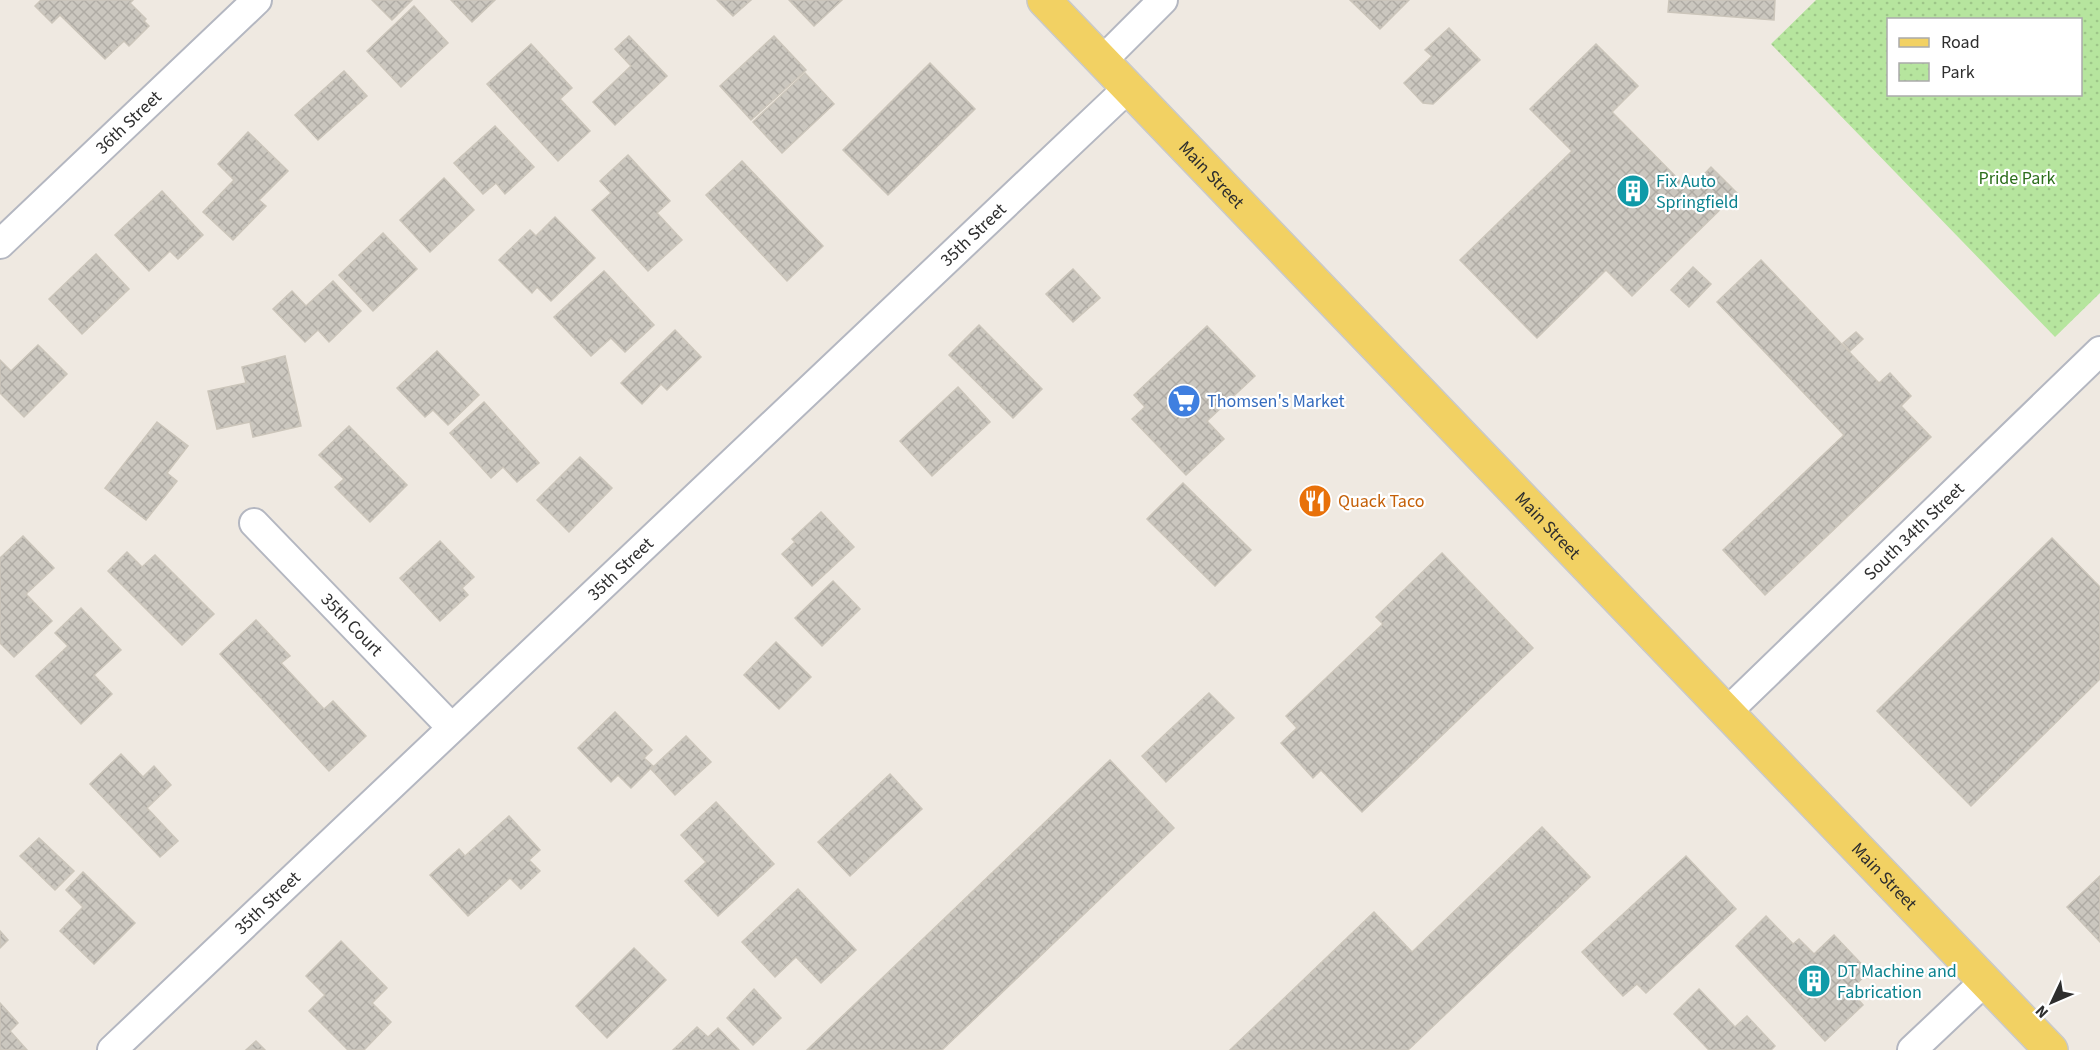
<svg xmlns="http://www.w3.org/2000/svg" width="2100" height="1050" font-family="'Source Sans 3',sans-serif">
	<defs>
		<pattern id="park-dots" width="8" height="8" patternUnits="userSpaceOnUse" patternTransform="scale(1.5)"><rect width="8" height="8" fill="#b6e59e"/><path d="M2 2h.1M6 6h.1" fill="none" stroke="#9dc588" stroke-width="1.8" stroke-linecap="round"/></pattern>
		<pattern id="building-cross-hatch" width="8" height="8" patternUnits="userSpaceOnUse" patternTransform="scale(1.5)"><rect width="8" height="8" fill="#cbc7bf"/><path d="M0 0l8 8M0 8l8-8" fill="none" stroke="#afaba4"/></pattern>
	</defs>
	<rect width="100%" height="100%" fill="#efe9e1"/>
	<path fill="url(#park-dots)" fill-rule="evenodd" d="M1816,0h284v293l-45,44 -284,-293zM1888,20h192v74h-192z"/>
	<g fill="url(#building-cross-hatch)" stroke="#cbc5ba" stroke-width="1.5">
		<polygon points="41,0 133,0 130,3 146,19 144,21 149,26 129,46 124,41 105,59 60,15 52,23 35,6"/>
		<polygon points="372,0 412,0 392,20"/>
		<polygon points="451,0 495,0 472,22"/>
		<polygon points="717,0 751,0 733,16"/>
		<polygon points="789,0 842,0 814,26"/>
		<polygon points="1350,0 1409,0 1380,29"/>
		<polygon points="1669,0 1775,0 1774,20 1668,12"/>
		<polygon points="414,6 448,43 401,87 367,51"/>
		<polygon points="1449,28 1480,60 1433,104 1423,103 1404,83 1432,56 1425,50"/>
		<polygon points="629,36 667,76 615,125 593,102 631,66 615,49"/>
		<polygon points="774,36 806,70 751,120 720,86"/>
		<polygon points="531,44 572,88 560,99 590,131 558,161 487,84"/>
		<polygon points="1596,44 1638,86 1612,112 1689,190 1711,167 1737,193 1632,296 1606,270 1537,338 1460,260 1572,151 1530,109"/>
		<polygon points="930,63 975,109 888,195 843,150"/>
		<polygon points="344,71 367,96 318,140 295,115"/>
		<polygon points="805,73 834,104 782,153 753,122"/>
		<polygon points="495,126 534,167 505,194 496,183 483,194 454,163"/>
		<polygon points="248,132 288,171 259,200 266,206 233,240 203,212 234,180 218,164"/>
		<polygon points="628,155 670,201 657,213 682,240 648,271 592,210 611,193 600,181"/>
		<polygon points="742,161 823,246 787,281 706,195"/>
		<polygon points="444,178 474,210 430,252 400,220"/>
		<polygon points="162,191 203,235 178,259 170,251 149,271 115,235"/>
		<polygon points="555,217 595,258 551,301 537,287 532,293 499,260 530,230 536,236"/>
		<polygon points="383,233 417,269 373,311 339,275"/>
		<polygon points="96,254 129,289 82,334 49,299"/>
		<polygon points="1761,260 1879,383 1890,373 1911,396 1901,406 1931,437 1765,595 1723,550 1844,435 1717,302"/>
		<polygon points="1693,267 1711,284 1689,307 1671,290"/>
		<polygon points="1073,269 1100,298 1073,322 1046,294"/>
		<polygon points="604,271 654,325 625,352 611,338 591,356 554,317"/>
		<polygon points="333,281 361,311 329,342 318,330 305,342 273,309 292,291 306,306"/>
		<polygon points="979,325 1042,389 1013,418 949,355"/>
		<polygon points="1207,326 1255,376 1207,421 1224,439 1186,475 1132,419 1145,407 1134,395"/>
		<polygon points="675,330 701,357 667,390 661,384 642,404 621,383"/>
		<polygon points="1856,332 1863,339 1850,351 1843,343"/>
		<polygon points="38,345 67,374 24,417 0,393 0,360 11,371"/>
		<polygon points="437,351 479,395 448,425 433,410 425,417 397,388"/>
		<polygon points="285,356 301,426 253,437 250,422 217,429 208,391 246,383 242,367"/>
		<polygon points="958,387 990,422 932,476 900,441"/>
		<polygon points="484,402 539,463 517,482 503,467 491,478 450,433"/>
		<polygon points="157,422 188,446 167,473 177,481 146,520 105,488"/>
		<polygon points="349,426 407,485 370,522 335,487 344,479 319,455"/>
		<polygon points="580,457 612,488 569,532 537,500"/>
		<polygon points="1183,483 1251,550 1215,586 1147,519"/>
		<polygon points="821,512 854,547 812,586 782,554 795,542 792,539"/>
		<polygon points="23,536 54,568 26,594 52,621 14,657 0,643 0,558"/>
		<polygon points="2052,538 2100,587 2100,679 1971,806 1877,711"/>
		<polygon points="440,541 474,577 462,588 468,595 440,621 400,578"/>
		<polygon points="127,552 142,567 155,555 214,614 182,645 108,571"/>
		<polygon points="1442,553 1533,648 1362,812 1321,770 1313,778 1281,743 1297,728 1286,716 1383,624 1376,617"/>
		<polygon points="833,581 860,609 822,646 795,618"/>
		<polygon points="81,608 121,650 94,675 112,694 81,724 36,676 68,646 55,633"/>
		<polygon points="256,620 290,656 281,663 324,709 333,701 366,736 329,771 220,654"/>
		<polygon points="776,642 811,677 779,709 744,675"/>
		<polygon points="1209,693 1234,718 1166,782 1142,756"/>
		<polygon points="615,712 652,750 644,758 653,766 631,788 618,775 611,782 578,748"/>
		<polygon points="686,736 711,762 675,795 651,769"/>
		<polygon points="121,754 143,777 154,766 171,785 147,808 178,841 160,857 90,784"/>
		<polygon points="1110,760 1174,828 942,1050 807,1050"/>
		<polygon points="890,774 922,809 850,876 818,842"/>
		<polygon points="716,802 774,864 718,916 685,881 706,862 681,835"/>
		<polygon points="509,816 540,850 529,860 540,871 521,889 510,878 468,916 430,875 459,849 465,856"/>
		<polygon points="1542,827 1590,877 1408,1050 1230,1050 1374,912 1412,952"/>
		<polygon points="39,838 74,871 55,890 20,856"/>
		<polygon points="1686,856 1736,909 1646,993 1637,984 1623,996 1582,952"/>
		<polygon points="83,872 135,923 94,964 60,931 83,907 66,890"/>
		<polygon points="2100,876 2100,942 2067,907"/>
		<polygon points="798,889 856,950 821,983 796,957 775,977 742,942"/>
		<polygon points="1766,916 1793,944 1799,939 1814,954 1834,935 1869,972 1850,990 1863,1005 1825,1041 1736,946"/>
		<polygon points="0,931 8,940 0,948"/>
		<polygon points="341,941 387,988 372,1003 391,1022 364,1050 348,1050 309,1011 325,995 306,976"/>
		<polygon points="634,948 666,980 607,1038 576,1006"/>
		<polygon points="754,989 781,1018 753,1045 727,1018"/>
		<polygon points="1699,989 1735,1027 1747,1016 1775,1046 1771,1050 1709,1050 1674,1014"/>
		<polygon points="0,1003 18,1023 10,1031 27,1050 0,1050"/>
		<polygon points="697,1027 708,1037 718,1028 739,1050 673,1050"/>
		<polygon points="256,1041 265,1050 246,1050"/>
	</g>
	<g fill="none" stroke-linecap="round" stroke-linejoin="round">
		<g stroke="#b4b7c1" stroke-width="32">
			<g id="minor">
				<polyline points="1102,61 1163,0"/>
				<path id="s1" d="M0,244l257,-244"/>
				<path id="s2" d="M254,523l197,204"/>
				<path id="s3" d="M1727,712l373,-361"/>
				<path id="s4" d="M112,1050l1016,-962"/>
				<polyline points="1912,1050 1985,981"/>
			</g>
		</g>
		<g stroke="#c9c9c9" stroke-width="36">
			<g id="primary">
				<path id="s5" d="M1044,0l1007,1050"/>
			</g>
		</g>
		<use href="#minor" stroke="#fff" stroke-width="28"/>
		<use href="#primary" stroke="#f2d163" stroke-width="33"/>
	</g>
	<defs>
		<g id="building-disc" transform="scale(1.725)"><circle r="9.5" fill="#0f9aa8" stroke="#fff"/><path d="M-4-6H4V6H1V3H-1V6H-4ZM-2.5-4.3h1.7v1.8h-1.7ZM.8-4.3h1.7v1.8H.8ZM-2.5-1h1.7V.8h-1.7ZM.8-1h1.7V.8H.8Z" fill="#fff"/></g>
		<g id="supermarket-disc" transform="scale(1.725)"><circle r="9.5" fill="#3f7fe0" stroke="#fff"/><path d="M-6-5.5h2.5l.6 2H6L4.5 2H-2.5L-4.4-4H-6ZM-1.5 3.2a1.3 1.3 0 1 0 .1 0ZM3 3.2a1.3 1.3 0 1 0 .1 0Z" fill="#fff"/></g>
		<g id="restaurant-disc" transform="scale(1.725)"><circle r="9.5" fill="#e8710a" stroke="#fff"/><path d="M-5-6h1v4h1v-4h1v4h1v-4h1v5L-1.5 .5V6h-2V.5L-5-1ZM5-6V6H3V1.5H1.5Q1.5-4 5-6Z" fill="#fff"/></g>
	</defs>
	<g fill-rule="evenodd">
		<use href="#building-disc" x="1633" y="191"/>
		<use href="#supermarket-disc" x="1184" y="401"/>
		<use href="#restaurant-disc" x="1315" y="501"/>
		<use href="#building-disc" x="1814" y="981"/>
	</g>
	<g text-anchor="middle" stroke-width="4.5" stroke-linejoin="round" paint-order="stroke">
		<g font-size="18" fill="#2e2e2e" stroke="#fff">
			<text dy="6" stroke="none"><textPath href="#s1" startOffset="177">36th Street</textPath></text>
			<text dy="6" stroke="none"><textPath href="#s5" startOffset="242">Main Street</textPath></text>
			<text dy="6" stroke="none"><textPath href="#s4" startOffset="1186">35th Street</textPath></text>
			<text dy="6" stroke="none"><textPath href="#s5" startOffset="728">Main Street</textPath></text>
			<text dy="6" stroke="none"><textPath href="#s3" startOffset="260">South 34th Street</textPath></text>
			<text dy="6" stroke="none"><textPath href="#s4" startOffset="700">35th Street</textPath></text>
			<text dy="6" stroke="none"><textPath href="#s2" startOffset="141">35th Court</textPath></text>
			<text dy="6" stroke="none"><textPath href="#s5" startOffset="1214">Main Street</textPath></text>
			<text dy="6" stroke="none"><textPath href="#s4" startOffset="214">35th Street</textPath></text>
		</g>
		<g font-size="18" fill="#2c6e1b" stroke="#fff">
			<text x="2017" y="184">Pride Park</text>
		</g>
		<g font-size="18" fill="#0d838f" stroke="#fff" text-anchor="start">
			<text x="1656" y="187">Fix Auto<tspan x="1656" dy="21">Springfield</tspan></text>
			<text x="1837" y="977">DT Machine and<tspan x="1837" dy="21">Fabrication</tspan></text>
		</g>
		<g font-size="18" fill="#366cbe" stroke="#fff" text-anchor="start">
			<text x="1207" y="407">Thomsen's Market</text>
		</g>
		<g font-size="18" fill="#c56008" stroke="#fff" text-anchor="start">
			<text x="1338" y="507">Quack Taco</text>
		</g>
	</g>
	<rect x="1887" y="18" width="195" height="78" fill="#ffffff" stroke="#ababab" stroke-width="1.5"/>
	<rect x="1899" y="38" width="30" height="9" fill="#f2d163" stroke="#ababab" stroke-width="1.5"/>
	<text x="1941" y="48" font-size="18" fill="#2e2e2e">Road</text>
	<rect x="1899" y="63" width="30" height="18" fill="url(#park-dots)" stroke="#ababab" stroke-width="1.5"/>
	<text x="1941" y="78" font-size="18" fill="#2e2e2e">Park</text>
	<g transform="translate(2052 1002) rotate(226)" stroke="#ffffff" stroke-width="4.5" paint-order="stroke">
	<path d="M0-4.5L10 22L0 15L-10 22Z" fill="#2e2e2e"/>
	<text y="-9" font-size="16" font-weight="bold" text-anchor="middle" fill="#2e2e2e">N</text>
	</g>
</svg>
